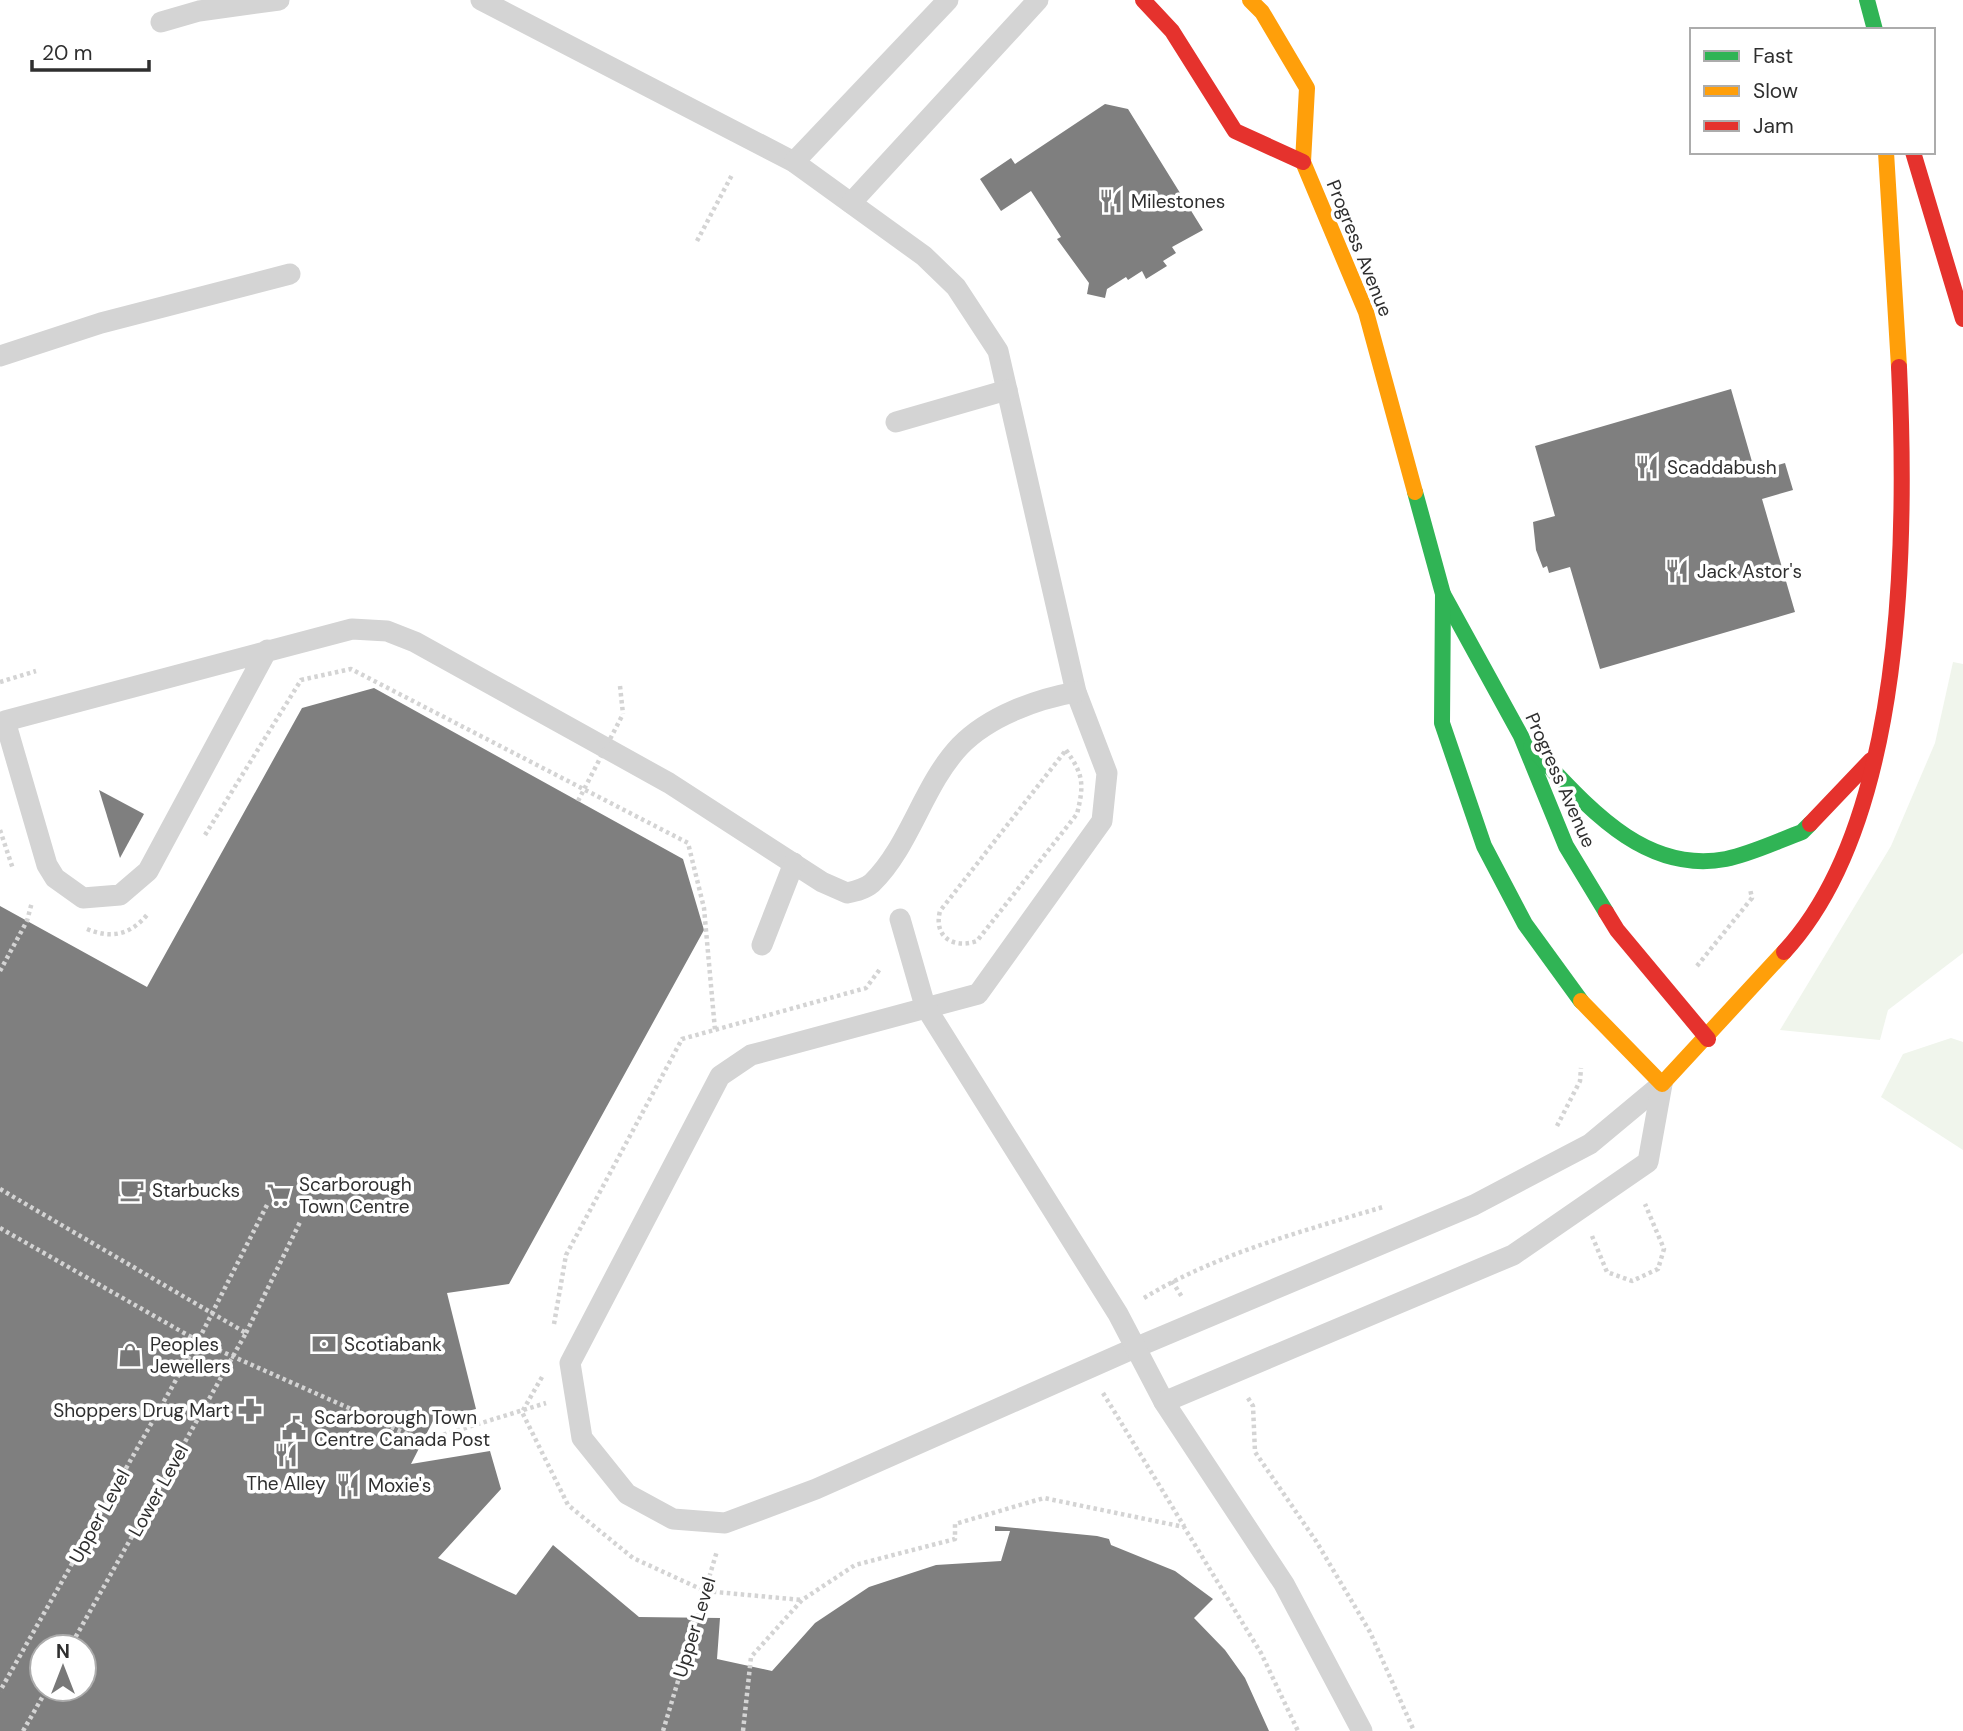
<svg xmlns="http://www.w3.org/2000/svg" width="1963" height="1731" font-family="'DM Sans',sans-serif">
	<rect width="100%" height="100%" fill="#fff"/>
	<g fill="#f0f5ec">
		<polygon points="1953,662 1963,664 1963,953 1888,1010 1880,1040 1780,1030 1891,846 1935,743"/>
		<polygon points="1951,1038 1963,1042 1963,1150 1881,1097 1903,1054"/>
	</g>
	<g fill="#7f7f7f" fill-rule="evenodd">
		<polygon points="1105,104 1128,109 1203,230 1172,247 1176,253 1163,261 1167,266 1146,279 1142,271 1128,280 1126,277 1107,289 1105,298 1087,294 1089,283 1057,239 1061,237 1031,191 1001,211 980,179 1011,158 1015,164"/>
		<polygon points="1731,389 1755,472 1785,463 1793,490 1762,499 1795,612 1600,669 1570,567 1549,573 1547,566 1543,568 1536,550 1533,522 1555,516 1535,446"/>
		<path d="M374,688l309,171 21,71 -195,354 -62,9 29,116 -42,10 -23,45 79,-13 11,38 -63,69 78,37 37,-50 86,72 81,1 -3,41 55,12 43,-48 54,-36 67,-22 65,-4 9,-30h-15v-5l102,10 12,3 2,6 64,26 38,28 -19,19 31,32 20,28 24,53h-1269v-825l147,81 155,-279zM42,1647h42v42h-42z"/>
		<polygon points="99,790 144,814 120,858"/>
	</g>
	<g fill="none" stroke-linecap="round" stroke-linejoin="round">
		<g stroke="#d4d4d4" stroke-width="4.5" stroke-dasharray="3.5 3.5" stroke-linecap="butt">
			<polyline points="697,241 733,173"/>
			<polyline points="0,682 36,671"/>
			<polyline points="620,686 623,714"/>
			<path d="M1066,750c18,25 18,35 11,64l-100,127c-22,8 -44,-3 -37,-30z"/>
			<polyline points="0,830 13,869"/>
			<polyline points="205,835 301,680 351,669 688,843 704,908 715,1030"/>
			<path d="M87,929c24,10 43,6 60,-14"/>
			<polyline points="1697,966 1752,898 1750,889"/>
			<polyline points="0,971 27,921 32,902"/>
			<polyline points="1557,1126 1580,1081 1581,1068"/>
			<polyline points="0,1189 246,1333 70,1647"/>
			<polyline points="267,1205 198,1341 423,1441 546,1403"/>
			<polyline points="0,1228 198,1341 0,1691"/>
			<polyline points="1592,1236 1607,1272 1632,1281 1658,1269 1664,1249 1645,1204"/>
			<polyline points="1172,1281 1182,1297"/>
			<path d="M1144,1298c72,-44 159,-67 239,-91"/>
			<polyline points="554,1324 566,1255 682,1039 866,988 880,969"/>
			<polyline points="246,1333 301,1220"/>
			<polyline points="542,1377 522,1412 568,1505 633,1558 705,1591 802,1600"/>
			<polyline points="1103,1393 1184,1526"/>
			<polyline points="1248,1398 1253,1406 1255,1452 1316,1541 1370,1632 1414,1731"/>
			<polyline points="23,1731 47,1689"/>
			<polyline points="663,1731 717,1551"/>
			<polyline points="743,1731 751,1657 802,1600 855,1565 955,1539 955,1524 1044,1498 1184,1527 1261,1653 1298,1731"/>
		</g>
		<g stroke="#d4d4d4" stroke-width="21">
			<polyline points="481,0 794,162 924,256 956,287 998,351 1076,692 1107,773 1102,821 978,994 751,1055 720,1076 570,1363 582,1438 627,1494 673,1519 725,1523 816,1489 1137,1347 1474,1205 1590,1144 1662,1084"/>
			<polyline points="161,22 199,11 279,0"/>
			<polyline points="794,162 948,0"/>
			<polyline points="851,203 1038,0"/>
			<polyline points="0,356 101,323 290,274"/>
			<polyline points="896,422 1007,390"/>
			<path d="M267,650l-119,221 -28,24 -37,3 -28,-20 -8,-13 -42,-144 347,-92 35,2 28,11 254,141 153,99 25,11c9,-2 18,-4 25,-10 38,-37 51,-98 88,-137 29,-30 77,-47 116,-54"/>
			<polyline points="900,919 925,1006 1118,1314 1164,1402 1284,1584 1362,1731"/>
			<polyline points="762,945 794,863"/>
			<polyline points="1164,1402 1513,1255 1648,1162 1662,1084"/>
		</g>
		<g stroke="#30b455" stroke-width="16">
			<polyline points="1867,0 1875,30"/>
			<polyline points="1415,492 1443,594 1521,736 1566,846 1606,912"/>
			<polyline points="1443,594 1442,723 1484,846 1525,924 1581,1001"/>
			<path d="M1531,747c52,54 110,128 195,112 25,-5 52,-18 76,-27l8,-8"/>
		</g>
		<g stroke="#ff9f0a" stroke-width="16">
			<polyline points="1250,0 1262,12 1307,88 1303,162 1366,312 1415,492"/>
			<polyline points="1886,152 1899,367"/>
			<polyline points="1581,1001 1662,1084 1784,952"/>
		</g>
		<g stroke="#e5322d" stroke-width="16">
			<polyline points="1143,0 1172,31 1235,131 1303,162"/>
			<polyline points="1913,152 1963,319"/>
			<polyline points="1810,824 1871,760"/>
			<polyline points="1606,912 1617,930 1708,1039"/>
			<path d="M1784,952c122,-132 123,-414 115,-585"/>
		</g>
		<polyline stroke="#d4d4d4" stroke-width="4.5" stroke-dasharray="3.5 3.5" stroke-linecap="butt" points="578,801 623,714"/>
	</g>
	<defs>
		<g id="restaurant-bare" transform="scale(1.89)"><path d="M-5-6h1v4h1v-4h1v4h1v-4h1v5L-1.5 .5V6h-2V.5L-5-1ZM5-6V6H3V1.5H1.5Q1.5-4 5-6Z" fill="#787878" stroke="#fff" stroke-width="2.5" paint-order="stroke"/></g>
		<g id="cafe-bare" transform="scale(1.89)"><path d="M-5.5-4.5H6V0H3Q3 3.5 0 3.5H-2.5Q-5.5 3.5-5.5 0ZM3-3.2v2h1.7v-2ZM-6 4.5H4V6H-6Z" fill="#787878" stroke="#fff" stroke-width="2.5" paint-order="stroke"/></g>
		<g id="supermarket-bare" transform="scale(1.89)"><path d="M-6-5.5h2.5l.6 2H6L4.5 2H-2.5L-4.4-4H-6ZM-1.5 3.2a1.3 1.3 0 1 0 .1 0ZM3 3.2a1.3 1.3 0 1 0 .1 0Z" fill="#787878" stroke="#fff" stroke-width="2.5" paint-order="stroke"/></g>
		<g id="bank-bare" transform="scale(1.89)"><path d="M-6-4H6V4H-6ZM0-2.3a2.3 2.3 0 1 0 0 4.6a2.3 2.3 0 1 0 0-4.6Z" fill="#787878" stroke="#fff" stroke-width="2.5" paint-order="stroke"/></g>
		<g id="shop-bare" transform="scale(1.89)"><path d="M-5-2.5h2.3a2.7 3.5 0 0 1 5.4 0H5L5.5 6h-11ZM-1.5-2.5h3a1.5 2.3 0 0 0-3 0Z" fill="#787878" stroke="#fff" stroke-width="2.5" paint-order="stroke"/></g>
		<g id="pharmacy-bare" transform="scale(1.89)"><path d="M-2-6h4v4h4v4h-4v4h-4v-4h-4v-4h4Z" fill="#787878" stroke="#fff" stroke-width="2.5" paint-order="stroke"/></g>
		<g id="civic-bare" transform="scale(1.89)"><path d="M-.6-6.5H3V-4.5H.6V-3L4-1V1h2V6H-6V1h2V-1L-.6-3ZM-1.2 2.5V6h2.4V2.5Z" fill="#787878" stroke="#fff" stroke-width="2.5" paint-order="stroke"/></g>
	</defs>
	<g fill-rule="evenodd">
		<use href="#restaurant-bare" x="1111" y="201"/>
		<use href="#restaurant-bare" x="1647" y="467"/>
		<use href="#restaurant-bare" x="1677" y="571"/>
		<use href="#cafe-bare" x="132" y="1190"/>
		<use href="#supermarket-bare" x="279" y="1195"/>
		<use href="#bank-bare" x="324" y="1344"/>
		<use href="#shop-bare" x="130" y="1355"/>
		<use href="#pharmacy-bare" x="250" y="1410"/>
		<use href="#civic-bare" x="294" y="1428"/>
		<use href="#restaurant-bare" x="286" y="1455"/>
		<use href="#restaurant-bare" x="348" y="1485"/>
	</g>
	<g text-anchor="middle" stroke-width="7" stroke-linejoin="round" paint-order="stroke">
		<g font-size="19" fill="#2f2f2f" stroke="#fff" text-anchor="start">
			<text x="1131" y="208">Milestones</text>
			<text x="1667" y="474">Scaddabush</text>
			<text x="1697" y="578">Jack Astor's</text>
			<text x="299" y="1191">Scarborough<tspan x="299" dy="22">Town Centre</tspan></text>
			<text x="152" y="1197">Starbucks</text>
			<text x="150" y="1351">Peoples<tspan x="150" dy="22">Jewellers</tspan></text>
			<text x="344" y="1351">Scotiabank</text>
			<text x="230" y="1417" text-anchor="end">Shoppers Drug Mart</text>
			<text x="314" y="1424">Scarborough Town<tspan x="314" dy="22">Centre Canada Post</tspan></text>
			<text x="286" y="1490" text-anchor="middle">The Alley</text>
			<text x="368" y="1492">Moxie's</text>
		</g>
		<g font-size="19" fill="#2f2f2f" stroke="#fff">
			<text transform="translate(1360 248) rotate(68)" y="7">Progress Avenue</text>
			<text transform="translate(1561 780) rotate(66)" y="7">Progress Avenue</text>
			<text transform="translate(158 1490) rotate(-61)" y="7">Lower Level</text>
			<text transform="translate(99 1516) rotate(-61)" y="7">Upper Level</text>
			<text transform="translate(694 1627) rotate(-73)" y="7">Upper Level</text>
		</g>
	</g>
	<rect x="1690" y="28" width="245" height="126" fill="#ffffff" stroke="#acacac" stroke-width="2"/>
	<rect x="1704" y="51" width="35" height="10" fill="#30b455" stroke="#acacac" stroke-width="2"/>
	<text x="1753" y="63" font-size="21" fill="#2f2f2f">Fast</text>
	<rect x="1704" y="86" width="35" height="10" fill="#ff9f0a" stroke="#acacac" stroke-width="2"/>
	<text x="1753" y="98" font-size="21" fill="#2f2f2f">Slow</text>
	<rect x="1704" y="121" width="35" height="10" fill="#e5322d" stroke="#acacac" stroke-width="2"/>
	<text x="1753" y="133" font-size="21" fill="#2f2f2f">Jam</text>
	<g transform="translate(63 1668)"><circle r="33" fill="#ffffff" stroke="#acacac" stroke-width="2"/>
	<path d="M0-5L12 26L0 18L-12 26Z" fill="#787878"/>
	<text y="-10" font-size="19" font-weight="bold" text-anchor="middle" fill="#2f2f2f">N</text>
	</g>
	<path d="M32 60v10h117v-10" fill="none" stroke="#2f2f2f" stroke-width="3.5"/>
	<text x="42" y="60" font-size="21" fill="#2f2f2f" stroke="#ffffff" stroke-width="5" paint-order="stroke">20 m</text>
</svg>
